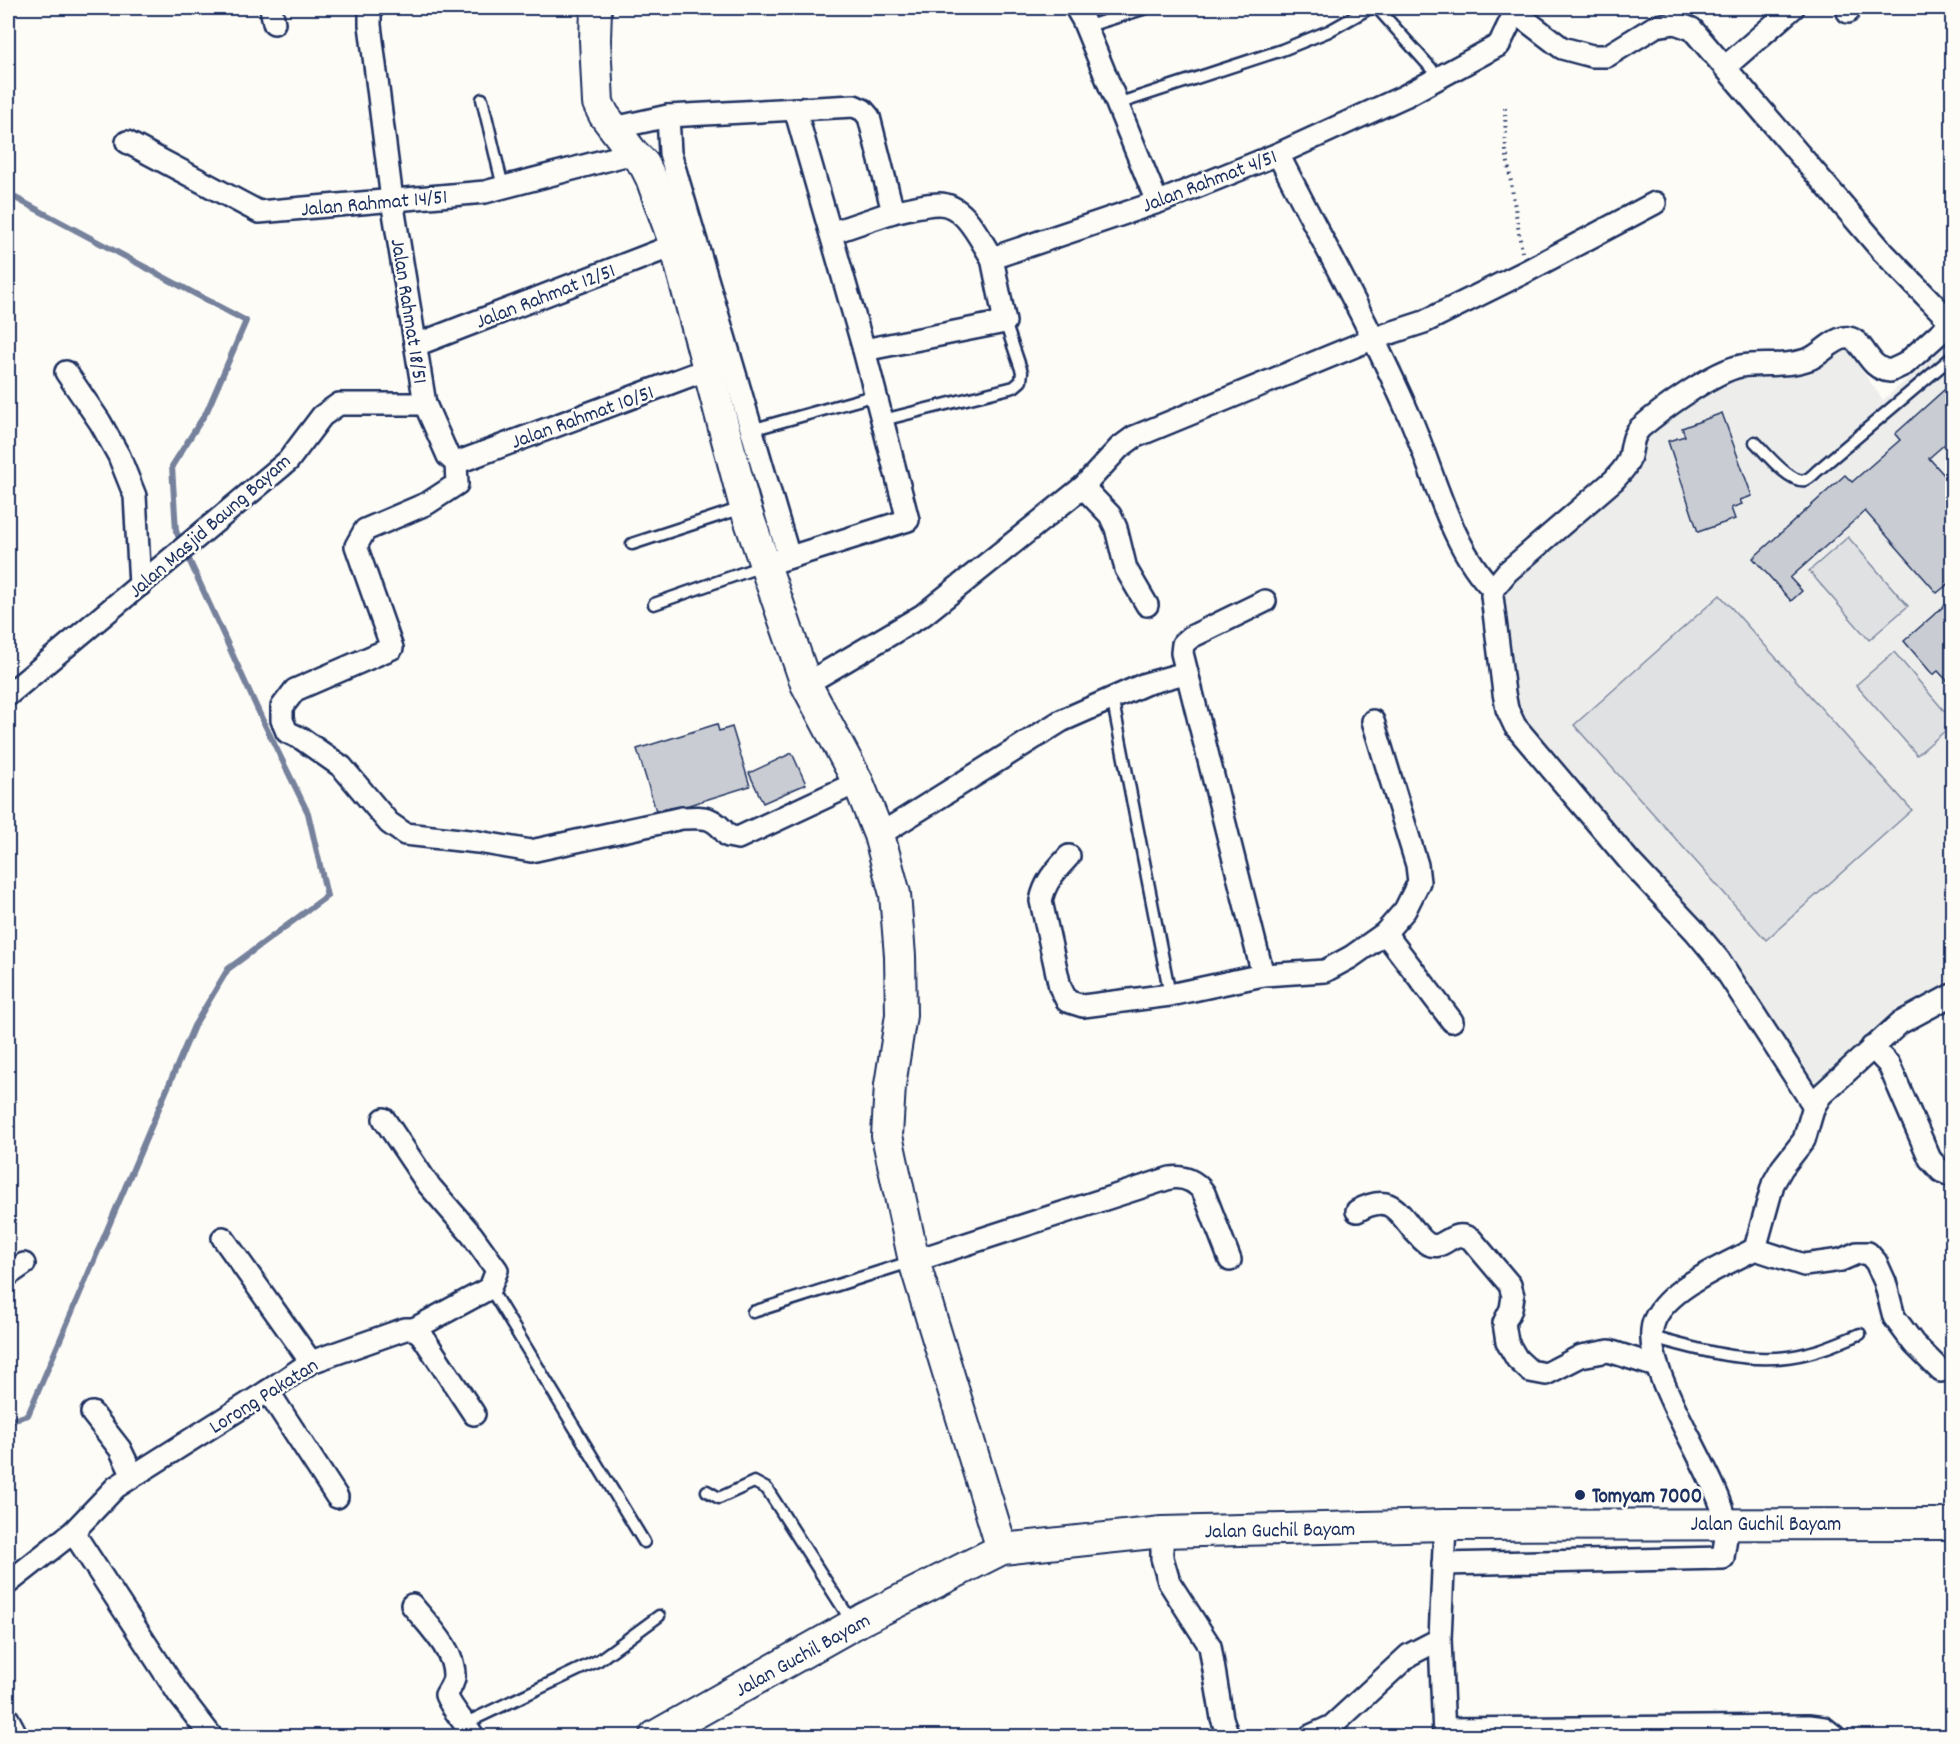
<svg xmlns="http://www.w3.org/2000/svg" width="1960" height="1744" font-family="Dekko,sans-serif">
	<rect width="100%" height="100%" fill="#fdfcf7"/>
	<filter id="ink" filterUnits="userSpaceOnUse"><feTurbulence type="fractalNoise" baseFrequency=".0167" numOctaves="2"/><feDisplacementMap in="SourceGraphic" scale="12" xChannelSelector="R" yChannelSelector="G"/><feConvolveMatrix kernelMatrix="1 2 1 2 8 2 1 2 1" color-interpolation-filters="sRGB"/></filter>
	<g filter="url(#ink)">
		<polygon fill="#edeeec" points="1952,340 1952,981 1902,1009 1813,1087 1668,893 1514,710 1501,589 1654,427 1730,378 1810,374 1846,348 1883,400"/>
		<g fill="#e0e1e3" stroke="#7e88a0" stroke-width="1.5">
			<polygon points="1848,537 1908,606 1869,640 1809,571"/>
			<polygon points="1720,595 1912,810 1766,940 1574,725"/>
			<polygon points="1894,652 1952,720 1952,725 1917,755 1856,685"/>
		</g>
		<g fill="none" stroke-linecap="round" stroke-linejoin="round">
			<polyline stroke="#76819c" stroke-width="6" points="8,194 246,321 207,411 172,466 176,531 262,719 308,813 327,896 228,969 194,1026 28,1415 8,1421"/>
		</g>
		<g fill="#c9ccd3" stroke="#1b2f5e" stroke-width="1.5">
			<polygon points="1953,382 1953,437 1929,458 1953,485 1953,580 1937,593 1865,511 1790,578 1802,591 1791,601 1753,558 1845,475 1852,482 1900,440 1895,434"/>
			<polygon points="1722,413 1752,496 1740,500 1742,504 1731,508 1735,519 1698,532 1668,441 1685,436 1682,428"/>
			<polygon points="1953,598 1953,687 1938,671 1933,675 1904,641"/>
			<polygon points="717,724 719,731 732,727 750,786 689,805 656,811 637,749"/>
			<polygon points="792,753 806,784 763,803 749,773"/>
		</g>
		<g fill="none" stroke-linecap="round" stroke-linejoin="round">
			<g stroke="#1b2f5e" stroke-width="15">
				<g id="lane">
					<polyline points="1085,27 1146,8"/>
					<polyline points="482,99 503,187"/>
					<polyline points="1117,104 1282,50 1329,31 1370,8 1376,8 1380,11 1439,77"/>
					<polyline points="883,420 1014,387 1021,381 1022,372 1005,322"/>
					<polyline points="751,430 876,395"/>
					<path d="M1755,442c10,10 35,42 50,38 4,-1 9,-6 12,-9l135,-114"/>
					<polyline points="632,544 742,508"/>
					<polyline points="654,604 762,566"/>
					<polyline points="1112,697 1170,995"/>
					<polyline points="490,1288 644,1542"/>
					<polyline points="753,1312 913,1261"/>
					<path d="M1652,1337c50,14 104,30 156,16 18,-4 35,-12 52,-19"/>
					<polyline points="707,1491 719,1498 754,1482 767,1489 852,1622"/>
					<polyline points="466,1723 599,1660 659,1616"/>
				</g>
			</g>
			<g stroke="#1b2f5e" stroke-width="26">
				<g id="street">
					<polyline points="271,8 274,23"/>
					<polyline points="370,8 370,25 392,200 425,404 448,456 456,463"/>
					<polyline points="1076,8 1083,20 1157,202"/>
					<polyline points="1512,8 1515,12 1562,48 1592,56 1607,56 1656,26 1675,23 1692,29 1883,252 1952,323"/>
					<polyline points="1846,8 1848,12"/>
					<polyline points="1725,67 1793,8"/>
					<polyline points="668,116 670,153 789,557"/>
					<polyline points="614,128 668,116 854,106 863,110 869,117 893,212 831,233"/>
					<polyline points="127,142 259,212 485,192 633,153"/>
					<path d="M1278,154c45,89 95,177 134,268 22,52 40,128 81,167"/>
					<path d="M893,212c14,-3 31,-8 46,-8 26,0 41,36 53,54l172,-58 114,-46 127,-58 94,-51 16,-33"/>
					<polyline points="416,345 675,245"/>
					<polyline points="864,350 1005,322 992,258"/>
					<polyline points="66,372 100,422 119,456 135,496 140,585"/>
					<path d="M456,463l1,21 -29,19 -63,27 -9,16 36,102 -97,42 -13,17v13l5,12 15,7 40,28 47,56 16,11 73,8 53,9 151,-33c24,-1 31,-2 46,18l10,2 120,-56"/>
					<polyline points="456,463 708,369"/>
					<polyline points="1083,487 1110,515 1116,528 1126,569 1147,605"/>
					<polyline points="765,565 908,520 864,350 795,109"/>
					<polyline points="806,684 923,615 1083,487 1119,448 1134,437 1372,339 1424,322 1525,272 1655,203"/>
					<polyline points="8,695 288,461 322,416 339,404 425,404"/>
					<polyline points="879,835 1061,721 1145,684 1185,673"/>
					<path d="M1069,856c-13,14 -24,25 -28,45l19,86 7,14 16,5 87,-11 93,-20 -81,-322 1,-9 8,-7 74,-36"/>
					<polyline points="1385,933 1452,1021"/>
					<polyline points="1263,975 1325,971 1351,957 1385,933 1405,910 1419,882 1417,865 1373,721"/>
					<polyline points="1872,1047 1889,1065 1930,1159 1941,1171 1952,1176"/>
					<path d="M1814,1106l-95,-146 -24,-29 -64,-68 -116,-137 -8,-17 -3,-16 -12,-97 1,-7 14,-17 107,-92c6,-7 14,-14 16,-24 3,-12 2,-19 10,-28 21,-18 74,-57 101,-62 22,-3 47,1 68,-7 12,-4 26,-23 40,-21 16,3 18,31 41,33l15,-7 47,-42"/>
					<polyline points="384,1119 427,1183 472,1235 497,1270 490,1288 414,1329"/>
					<path d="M1357,1211c31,-17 38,-4 57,20 5,4 8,10 14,13 17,8 23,-17 43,-5l39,46 3,11 -2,13 -7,14 3,19 10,17 13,12 16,3 35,-18 28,-5 47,15"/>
					<polyline points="223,1238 311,1362"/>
					<polyline points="1755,1249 1804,1265 1841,1260 1857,1253 1868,1253 1876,1262 1885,1282 1894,1317 1914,1344 1941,1371"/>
					<path d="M914,1261l256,-83c14,-2 26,3 34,15l26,67"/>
					<polyline points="8,1275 24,1264"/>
					<polyline points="268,1391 337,1497"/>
					<polyline points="92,1413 120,1449 133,1476"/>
					<polyline points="73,1532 178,1693 211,1736"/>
					<polyline points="1162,1532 1162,1558 1169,1582 1210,1646 1222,1718 1228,1736"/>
					<path d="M1443,1564l280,-6c1,-11 5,-25 3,-36 -9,-50 -92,-161 -71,-203 15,-32 70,-54 100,-70l18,-65 9,-16 22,-28 10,-34 7,-11 79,-72 52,-28"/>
					<polyline points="8,1583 73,1532 116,1487 268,1391 311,1362 405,1329 414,1329 421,1334 474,1414"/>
					<path d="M412,1605c15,19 44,46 42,73 -1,6 -5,12 -8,17 6,15 19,27 27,41"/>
					<polyline points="8,1719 17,1736"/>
					<polyline points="1444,1729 1808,1726 1824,1728 1834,1736"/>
					<polyline points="1310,1736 1332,1726 1409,1655 1440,1639"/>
					<polyline points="1444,1736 1440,1639 1445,1525"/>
				</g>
			</g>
			<g stroke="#1b2f5e" stroke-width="34">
				<g id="secondary">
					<polyline points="596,8 595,40 598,103 604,115 633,153 644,164 651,178 675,245 745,507 806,684 858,782 879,835 895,894 900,956 901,1015 890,1085 887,1136 914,1261 1002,1549"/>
					<polyline points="655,1736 863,1619 1002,1549 1162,1532 1445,1525 1952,1524"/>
				</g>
			</g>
			<polyline stroke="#1b2f5e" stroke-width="4" stroke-dasharray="1.5 4.5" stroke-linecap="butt" points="1505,108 1506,151 1522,252"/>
			<use href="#lane" stroke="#fdfcf7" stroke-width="10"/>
			<use href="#street" stroke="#fdfcf7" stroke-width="21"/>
			<use href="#secondary" stroke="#fdfcf7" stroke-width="30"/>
		</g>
	</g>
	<circle fill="#1b2f5e" stroke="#fdfcf7" stroke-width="2" cx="1580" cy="1495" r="6"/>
	<g text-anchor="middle" stroke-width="5" stroke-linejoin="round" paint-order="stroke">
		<g font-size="21" fill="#1b2f5e" stroke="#fdfcf7">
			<text transform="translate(1209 180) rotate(-21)" y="7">Jalan Rahmat 4/51</text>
			<text transform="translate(374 202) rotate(-5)" y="7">Jalan Rahmat 14/51</text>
			<text transform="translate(545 295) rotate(-21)" y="7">Jalan Rahmat 12/51</text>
			<text transform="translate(410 311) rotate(81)" y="7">Jalan Rahmat 18/51</text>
			<text transform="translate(582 416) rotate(-20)" y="7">Jalan Rahmat 10/51</text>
			<text transform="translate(209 525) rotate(-41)" y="7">Jalan Masjid Baung Bayam</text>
			<text transform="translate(263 1395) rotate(-32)" y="7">Lorong Pakatan</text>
			<text x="1766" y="1530">Jalan Guchil Bayam</text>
			<text transform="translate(1280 1529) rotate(-1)" y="7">Jalan Guchil Bayam</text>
			<text transform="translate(802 1654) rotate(-29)" y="7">Jalan Guchil Bayam</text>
		</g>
		<g font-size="21" font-weight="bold" fill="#1b2f5e" stroke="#fdfcf7" text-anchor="start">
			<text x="1592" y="1502">Tomyam 7000</text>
		</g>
	</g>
	<rect width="1960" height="1744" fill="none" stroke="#fdfcf7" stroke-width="30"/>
	<rect x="15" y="15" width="1930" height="1714" fill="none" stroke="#1b2f5e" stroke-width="2" filter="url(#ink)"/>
</svg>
